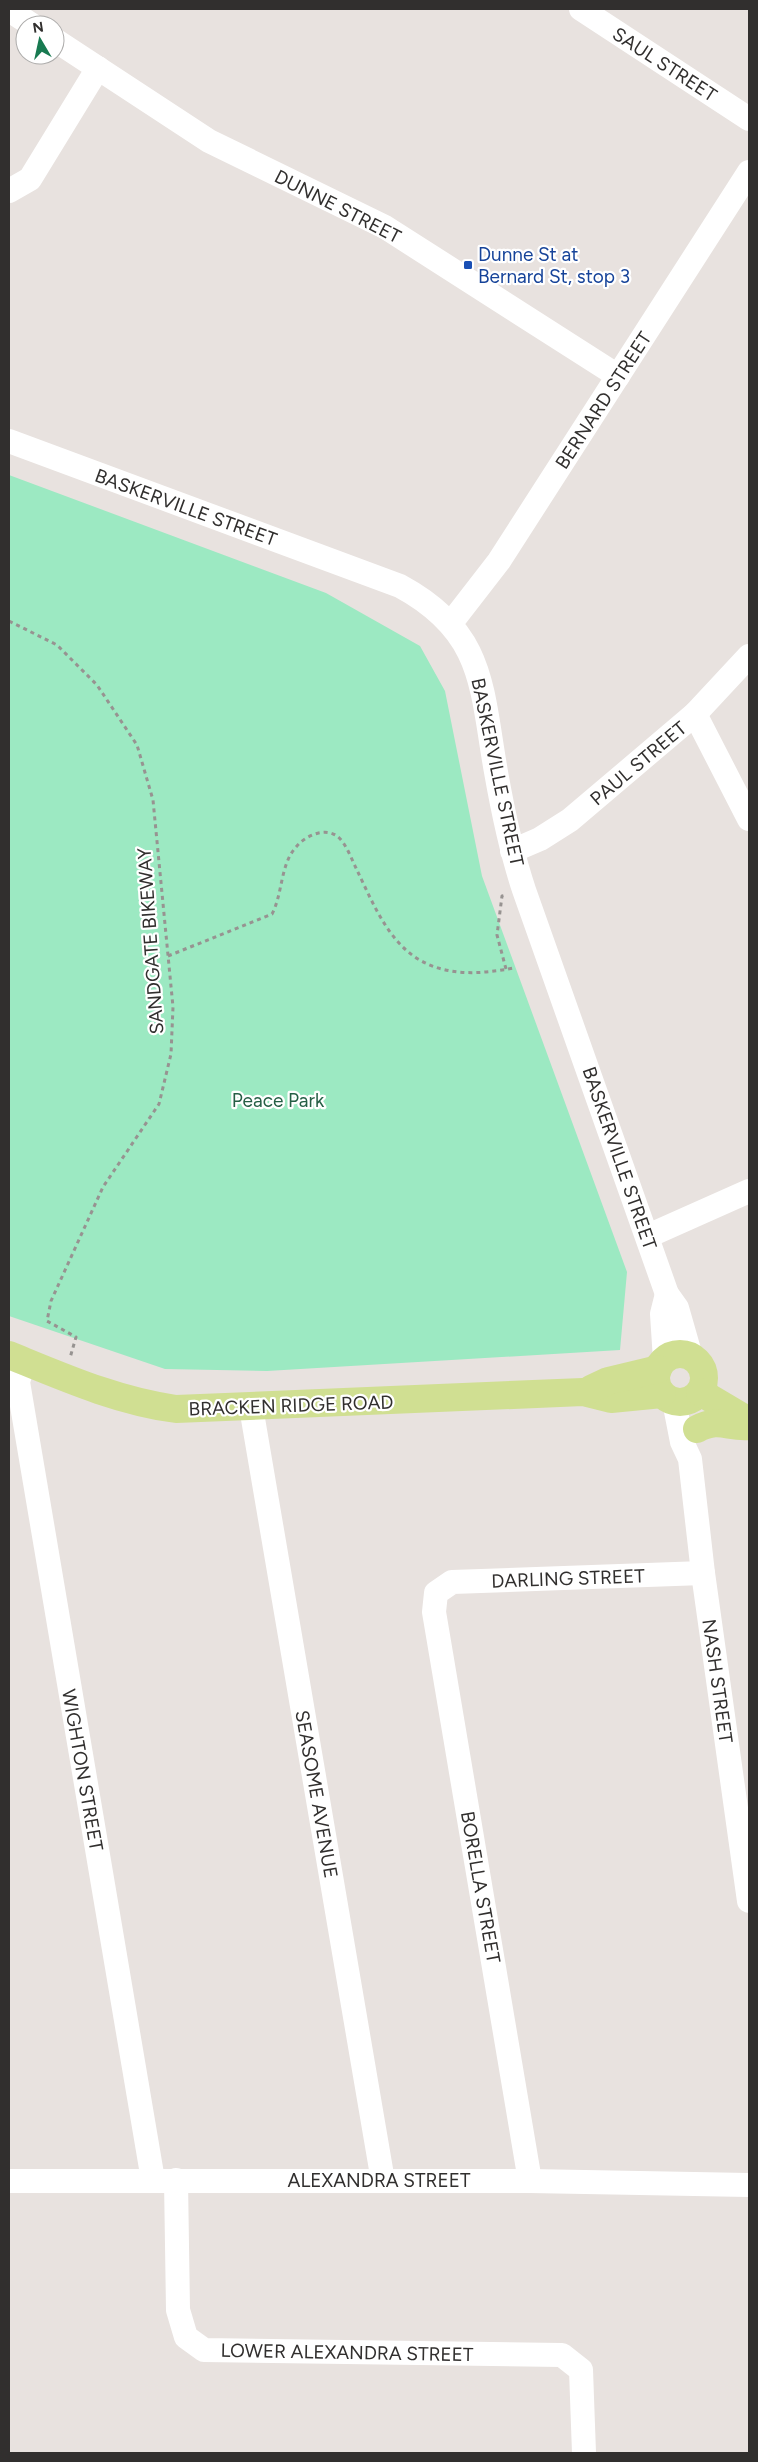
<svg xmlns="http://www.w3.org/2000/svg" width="758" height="2462" font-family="Figtree,sans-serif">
	<rect width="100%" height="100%" fill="#e8e2df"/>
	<polygon fill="#9ce9c2" points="9,475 326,593 420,646 445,691 482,876 627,1272 620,1350 267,1371 165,1369 9,1316"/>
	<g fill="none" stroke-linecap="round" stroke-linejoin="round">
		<g stroke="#979391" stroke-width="3" stroke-dasharray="4 4" stroke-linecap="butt">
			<polyline points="9,621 57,645 97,685 137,745 153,800 173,1007 171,1054 159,1104 103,1187 51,1301 47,1321 76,1337 70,1358"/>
			<path d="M168,956l104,-42c11,-21 8,-49 24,-67 9,-11 28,-20 41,-11 9,7 14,22 19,32 15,31 31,72 62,91 30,18 63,15 96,9"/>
			<polyline points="506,969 497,935 502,896 506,895"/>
		</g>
		<g stroke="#fff" stroke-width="24">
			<polyline points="581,9 749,119"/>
			<polyline points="9,10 32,25"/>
			<polyline points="55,40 209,141 385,227 618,376"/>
			<polyline points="9,191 30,179 98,68"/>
			<path d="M9,441l391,145c85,46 81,101 96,186 7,40 15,79 28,118l143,404 10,14 14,49"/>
			<polyline points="451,623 499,561 749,172"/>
			<polyline points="695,714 749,819"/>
			<polyline points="512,851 540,839 570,820 695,714 749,656"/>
			<polyline points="648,1236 749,1191"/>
			<polyline points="665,1360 662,1314 667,1294"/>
			<polyline points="24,1361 18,1382 153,2180"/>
			<polyline points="674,1401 682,1442 690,1459 703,1573 749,1901"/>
			<polyline points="251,1407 383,2181"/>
			<polyline points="176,2180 178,2310 186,2337 204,2350 562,2355 581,2370 584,2453"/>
			<polyline points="9,2181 530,2181 749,2185"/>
			<polyline points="530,2181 434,1612 436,1593 452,1582 703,1573"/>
		</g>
		<g stroke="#d0df92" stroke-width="28">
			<circle cx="680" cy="1378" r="24"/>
			<path d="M9,1355c54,22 108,46 167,54l407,-17 28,7 51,-5"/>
			<polyline points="591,1389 608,1381 658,1369"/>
			<polyline points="700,1392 749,1421"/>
			<path d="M697,1429c22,-12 31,-1 52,-3"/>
		</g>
	</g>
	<rect fill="#1a4fb4" stroke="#fff" stroke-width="2" x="463" y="260" width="10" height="10" rx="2.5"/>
	<g text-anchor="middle" stroke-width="4.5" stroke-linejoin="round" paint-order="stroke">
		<g font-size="19" fill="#312f2e" stroke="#fff">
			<text transform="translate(665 64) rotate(33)" y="7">SAUL STREET</text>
			<text transform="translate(338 206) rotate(27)" y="7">DUNNE STREET</text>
			<text transform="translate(603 400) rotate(-57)" y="7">BERNARD STREET</text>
			<text transform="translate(186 507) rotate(20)" y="7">BASKERVILLE STREET</text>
			<text transform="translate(638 763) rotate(-40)" y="7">PAUL STREET</text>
			<text transform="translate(498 772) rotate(78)" y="7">BASKERVILLE STREET</text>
			<text transform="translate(150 941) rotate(-94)" y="7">SANDGATE BIKEWAY</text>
			<text transform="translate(620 1158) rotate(71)" y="7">BASKERVILLE STREET</text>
			<text transform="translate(291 1405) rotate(-2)" y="7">BRACKEN RIDGE ROAD</text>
			<text transform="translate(568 1578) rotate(-2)" y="7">DARLING STREET</text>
			<text transform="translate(718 1681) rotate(82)" y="7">NASH STREET</text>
			<text transform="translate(83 1770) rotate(80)" y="7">WIGHTON STREET</text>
			<text transform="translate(317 1794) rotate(80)" y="7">SEASOME AVENUE</text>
			<text transform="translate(481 1887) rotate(80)" y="7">BORELLA STREET</text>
			<text x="379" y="2187">ALEXANDRA STREET</text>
			<text transform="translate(347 2352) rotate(1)" y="7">LOWER ALEXANDRA STREET</text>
		</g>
		<g font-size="19" fill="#164399" stroke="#fff" text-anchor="start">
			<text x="478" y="261">Dunne St at<tspan x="478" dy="22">Bernard St, stop 3</tspan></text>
		</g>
		<g font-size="19" fill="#255f45" stroke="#fff">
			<text x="278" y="1107">Peace Park</text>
		</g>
	</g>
	<rect width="758" height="2462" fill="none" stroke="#312f2e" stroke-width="20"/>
	<g transform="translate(40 40) rotate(351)"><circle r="24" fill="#ffffff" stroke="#adacab"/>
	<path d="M0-4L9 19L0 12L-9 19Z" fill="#187a51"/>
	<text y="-8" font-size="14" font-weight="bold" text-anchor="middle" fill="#312f2e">N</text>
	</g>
</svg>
